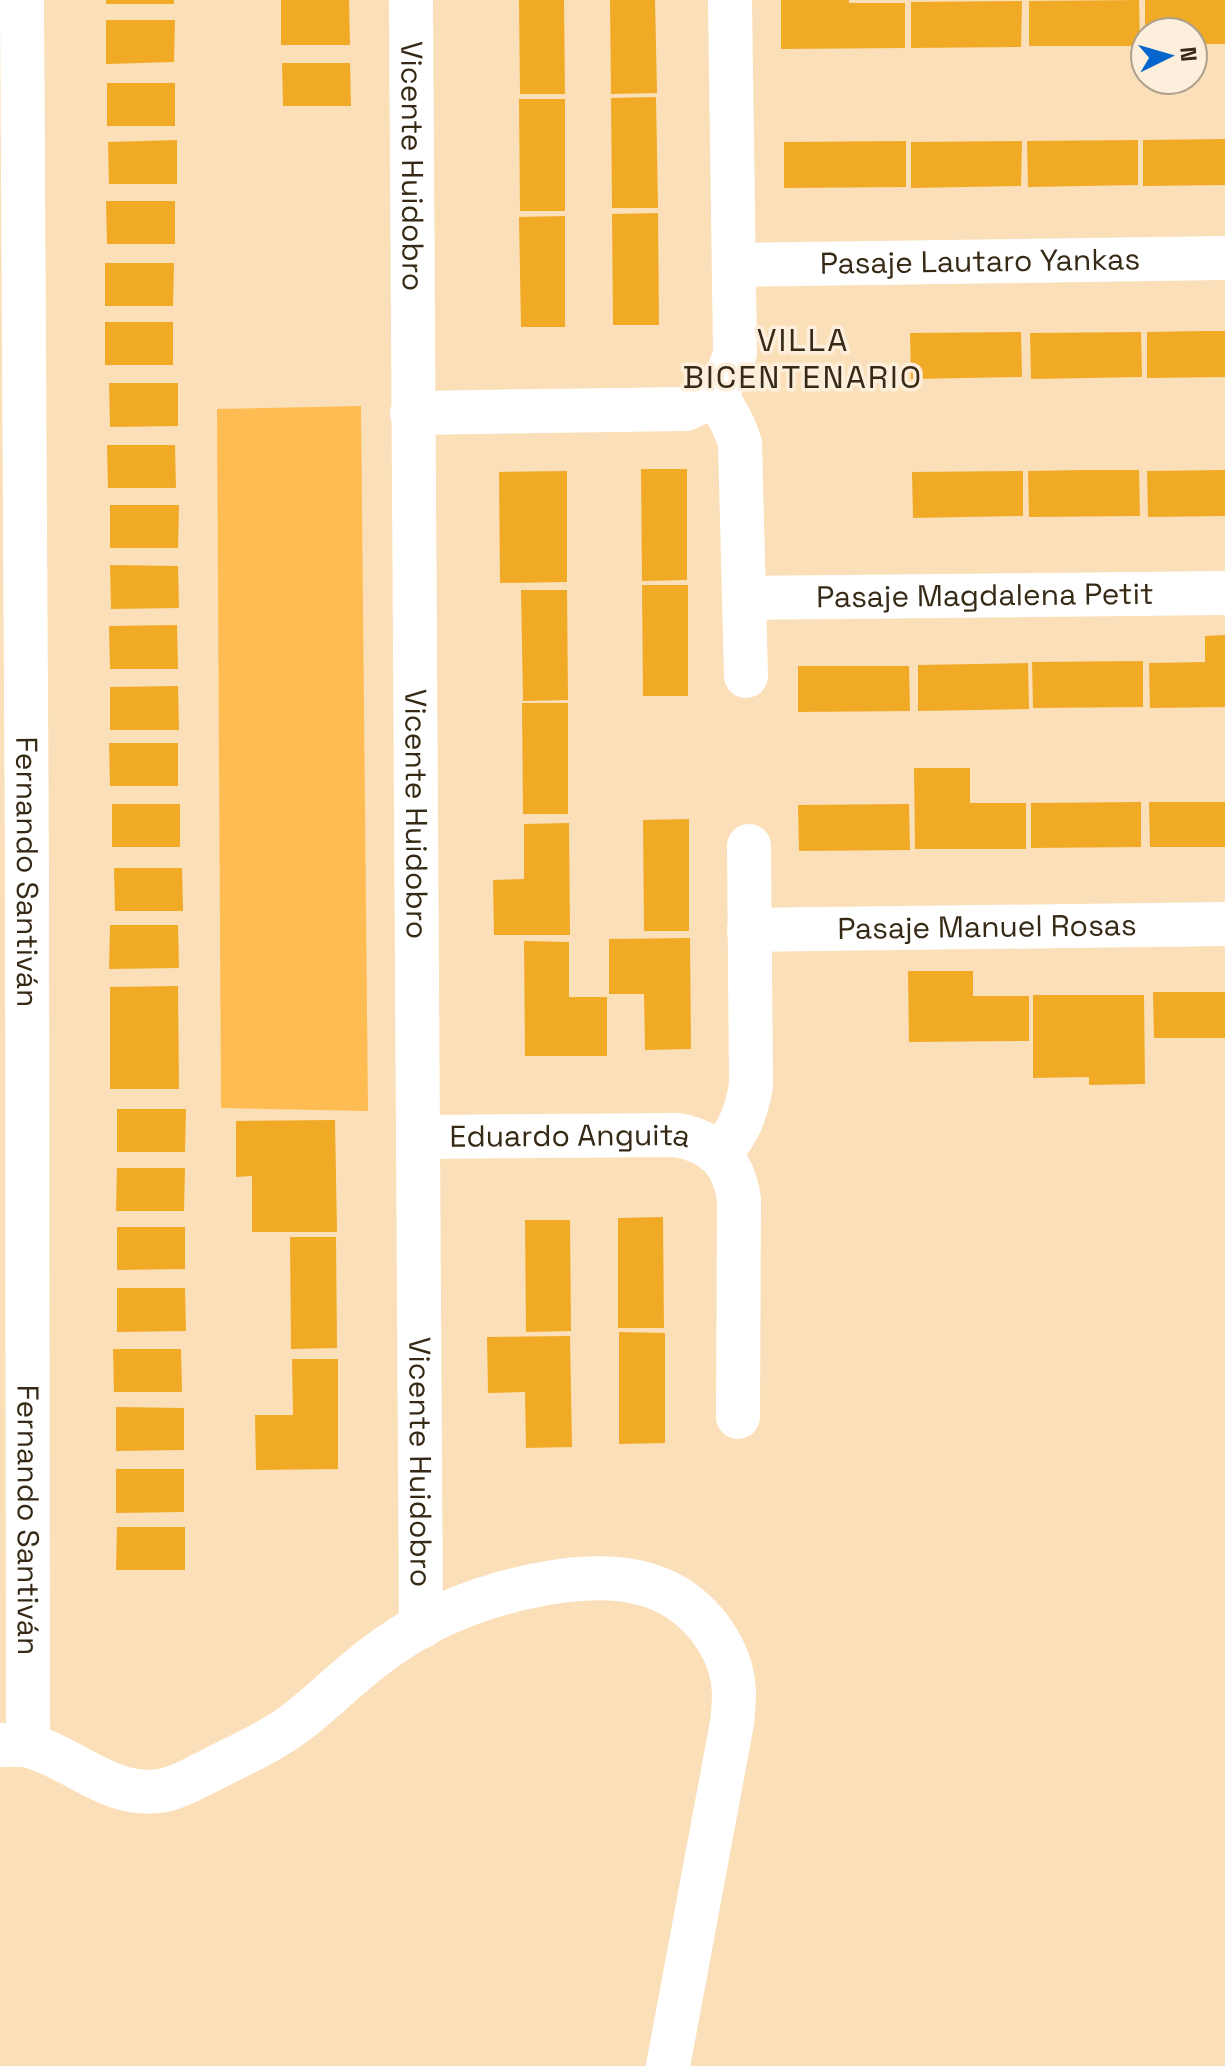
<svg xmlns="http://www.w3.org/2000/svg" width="1225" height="2066" font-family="'Space Grotesk',sans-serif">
	<rect width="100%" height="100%" fill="#fbdfb8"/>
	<polygon fill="#febc52" points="361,406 368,1111 221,1108 217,409"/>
	<g fill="#f1aa26">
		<rect x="106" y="0" width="68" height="4"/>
		<polygon points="281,0 349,0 350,45 281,45"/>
		<polygon points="519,0 564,0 565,94 520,94"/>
		<polygon points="610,0 655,0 657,93 611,94"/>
		<polygon points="781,0 849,0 849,3 905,3 905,48 781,49"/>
		<polygon points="1139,0 1140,46 1029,46 1029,1"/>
		<polygon points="1145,0 1225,0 1225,44 1193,44 1193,32 1145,32"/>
		<polygon points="1022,1 1021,47 911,48 911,2"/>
		<polygon points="106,20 175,20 174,62 106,64"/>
		<polygon points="282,63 350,63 351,106 283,106"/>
		<rect x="107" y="83" width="68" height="43"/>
		<polygon points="656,97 658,208 612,208 611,98"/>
		<polygon points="519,99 565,99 565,211 520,211"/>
		<polygon points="1225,139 1225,185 1143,186 1143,140"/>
		<polygon points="177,140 177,184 109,184 108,142"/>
		<polygon points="1138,140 1138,185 1028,187 1027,141"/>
		<polygon points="906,141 906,187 784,188 784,142"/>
		<polygon points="1022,141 1021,186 911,188 911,142"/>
		<polygon points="106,201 175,201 175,244 107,244"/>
		<polygon points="658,213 659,325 613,325 612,214"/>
		<polygon points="565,216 565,327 521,327 519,217"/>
		<polygon points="105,263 174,263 173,306 105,306"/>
		<rect x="105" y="322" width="68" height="43"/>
		<polygon points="1202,331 1225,331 1225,377 1147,378 1147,332"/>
		<polygon points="1021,332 1022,377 911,379 910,333"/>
		<polygon points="1141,332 1142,377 1031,379 1030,333"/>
		<polygon points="109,383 178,383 178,426 110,427"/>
		<polygon points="107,445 175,445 176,488 108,488"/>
		<polygon points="641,469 687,469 687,580 642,581"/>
		<polygon points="1084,470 1139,470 1140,516 1029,517 1028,471"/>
		<polygon points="1225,470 1225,516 1148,517 1147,471"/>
		<polygon points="567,471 567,582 500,583 499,472"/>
		<polygon points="1023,471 1023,516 913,518 912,472"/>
		<polygon points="110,505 179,505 178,548 110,548"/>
		<polygon points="110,565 178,566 179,608 111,609"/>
		<polygon points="642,585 688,585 688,696 643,696"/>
		<polygon points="521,590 567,590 568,700 523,701"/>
		<polygon points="177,625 178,669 110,669 109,626"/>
		<polygon points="1225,635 1225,707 1150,708 1149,663 1205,662 1205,636"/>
		<polygon points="1143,661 1143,707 1033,708 1032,662"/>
		<polygon points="1028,663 1029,709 918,711 918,665"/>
		<polygon points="798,666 909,666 910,711 798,712"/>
		<polygon points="178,686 179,730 110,730 110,687"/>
		<polygon points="522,703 568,703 568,814 523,814"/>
		<polygon points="109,743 178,743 178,786 110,786"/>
		<polygon points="914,768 970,768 970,803 1026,803 1026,849 915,849"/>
		<polygon points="1141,802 1141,847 1031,848 1031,803"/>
		<polygon points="1149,802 1225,802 1225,847 1150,847"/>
		<rect x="112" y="804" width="68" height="43"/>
		<polygon points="909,804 910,850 799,851 798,805"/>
		<polygon points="689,819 689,931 644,931 643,820"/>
		<polygon points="569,823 570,935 494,935 493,880 524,879 524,824"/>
		<polygon points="114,868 182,868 183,911 115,911"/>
		<polygon points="110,925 178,925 179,968 109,969"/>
		<polygon points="690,938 691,1049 645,1050 644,994 609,994 609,939"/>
		<polygon points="524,941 569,942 569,997 607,997 607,1056 525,1056"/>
		<polygon points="908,971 973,971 973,996 1029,996 1029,1041 909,1042"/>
		<polygon points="178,986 179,1089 110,1089 110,987"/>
		<polygon points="1153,992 1225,992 1225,1038 1154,1038"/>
		<polygon points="1033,995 1144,995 1145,1084 1089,1085 1089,1077 1033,1078"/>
		<polygon points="117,1109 186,1109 185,1152 117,1152"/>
		<polygon points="335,1120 337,1232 252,1232 252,1176 236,1177 236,1121"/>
		<polygon points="117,1168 185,1168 184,1211 116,1211"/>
		<polygon points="663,1217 664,1328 618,1328 618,1218"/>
		<polygon points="525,1220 570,1220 571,1331 526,1332"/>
		<polygon points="117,1227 185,1227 185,1269 117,1270"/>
		<polygon points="290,1237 336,1237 337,1348 291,1349"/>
		<polygon points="117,1288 185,1288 186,1331 117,1332"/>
		<polygon points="619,1332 665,1333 665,1443 619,1444"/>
		<polygon points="570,1336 572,1447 526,1448 525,1392 488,1393 487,1337"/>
		<polygon points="113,1349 181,1349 182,1392 114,1392"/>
		<polygon points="292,1359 338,1359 338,1469 256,1470 255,1415 293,1415"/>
		<polygon points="116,1407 184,1408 184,1450 116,1451"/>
		<polygon points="116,1469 184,1469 184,1512 116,1513"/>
		<polygon points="117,1527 185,1527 185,1570 116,1570"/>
	</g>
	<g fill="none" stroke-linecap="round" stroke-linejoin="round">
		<g stroke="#fff" stroke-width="44">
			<path id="s1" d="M22,0l5,872 1,873"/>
			<path id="s2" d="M411,0l10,1627"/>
			<path id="s3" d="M734,265l491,-7"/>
			<path d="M713,393c13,16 21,31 27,50l6,233"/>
			<path d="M412,413l274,-4c29,-12 42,-26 49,-57l-5,-352"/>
			<path id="s4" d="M745,598l480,-5"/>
			<path id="s5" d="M749,930l476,-6"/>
			<path id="s6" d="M418,1137l259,-2c38,7 57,27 62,65l-1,217"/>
			<path d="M719,1154c20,-22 26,-38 32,-68l-2,-240"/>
			<path d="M0,1745c9,0 21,-1 30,1 46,13 83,55 135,44 17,-4 29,-12 44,-19 30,-16 62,-29 89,-50 32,-25 60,-55 94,-77 50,-35 108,-54 168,-63 40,-5 82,-5 117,17 31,20 56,56 57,95 0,9 -1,20 -2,30l-64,343"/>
		</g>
	</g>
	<g text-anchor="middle" stroke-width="7" stroke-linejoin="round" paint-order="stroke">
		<g font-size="30" fill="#362915" stroke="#fdefdb">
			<text dy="10" stroke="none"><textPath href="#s2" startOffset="166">Vicente Huidobro</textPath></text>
			<text dy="10" stroke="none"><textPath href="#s3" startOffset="246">Pasaje Lautaro Yankas</textPath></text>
			<text dy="10" stroke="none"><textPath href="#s4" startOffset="240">Pasaje Magdalena Petit</textPath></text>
			<text dy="10" stroke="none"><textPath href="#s2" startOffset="814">Vicente Huidobro</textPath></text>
			<text dy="10" stroke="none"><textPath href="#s1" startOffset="872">Fernando Santiván</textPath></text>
			<text dy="10" stroke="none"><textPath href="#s5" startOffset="238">Pasaje Manuel Rosas</textPath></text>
			<text dy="10" stroke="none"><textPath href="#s6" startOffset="152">Eduardo Anguita</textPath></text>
			<text dy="10" stroke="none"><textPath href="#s2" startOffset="1462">Vicente Huidobro</textPath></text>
			<text dy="10" stroke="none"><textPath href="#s1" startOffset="1520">Fernando Santiván</textPath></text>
		</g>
		<g font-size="32" letter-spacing="2" fill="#362915" stroke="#fdefdb">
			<text x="803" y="351">VILLA<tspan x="803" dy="37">BICENTENARIO</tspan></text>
		</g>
	</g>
	<g transform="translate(1169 56) rotate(85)"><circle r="38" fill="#fdefdb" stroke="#ada08c" stroke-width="2"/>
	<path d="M0-6L14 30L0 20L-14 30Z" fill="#0566ce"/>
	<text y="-12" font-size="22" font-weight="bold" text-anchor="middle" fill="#362915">N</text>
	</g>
</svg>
